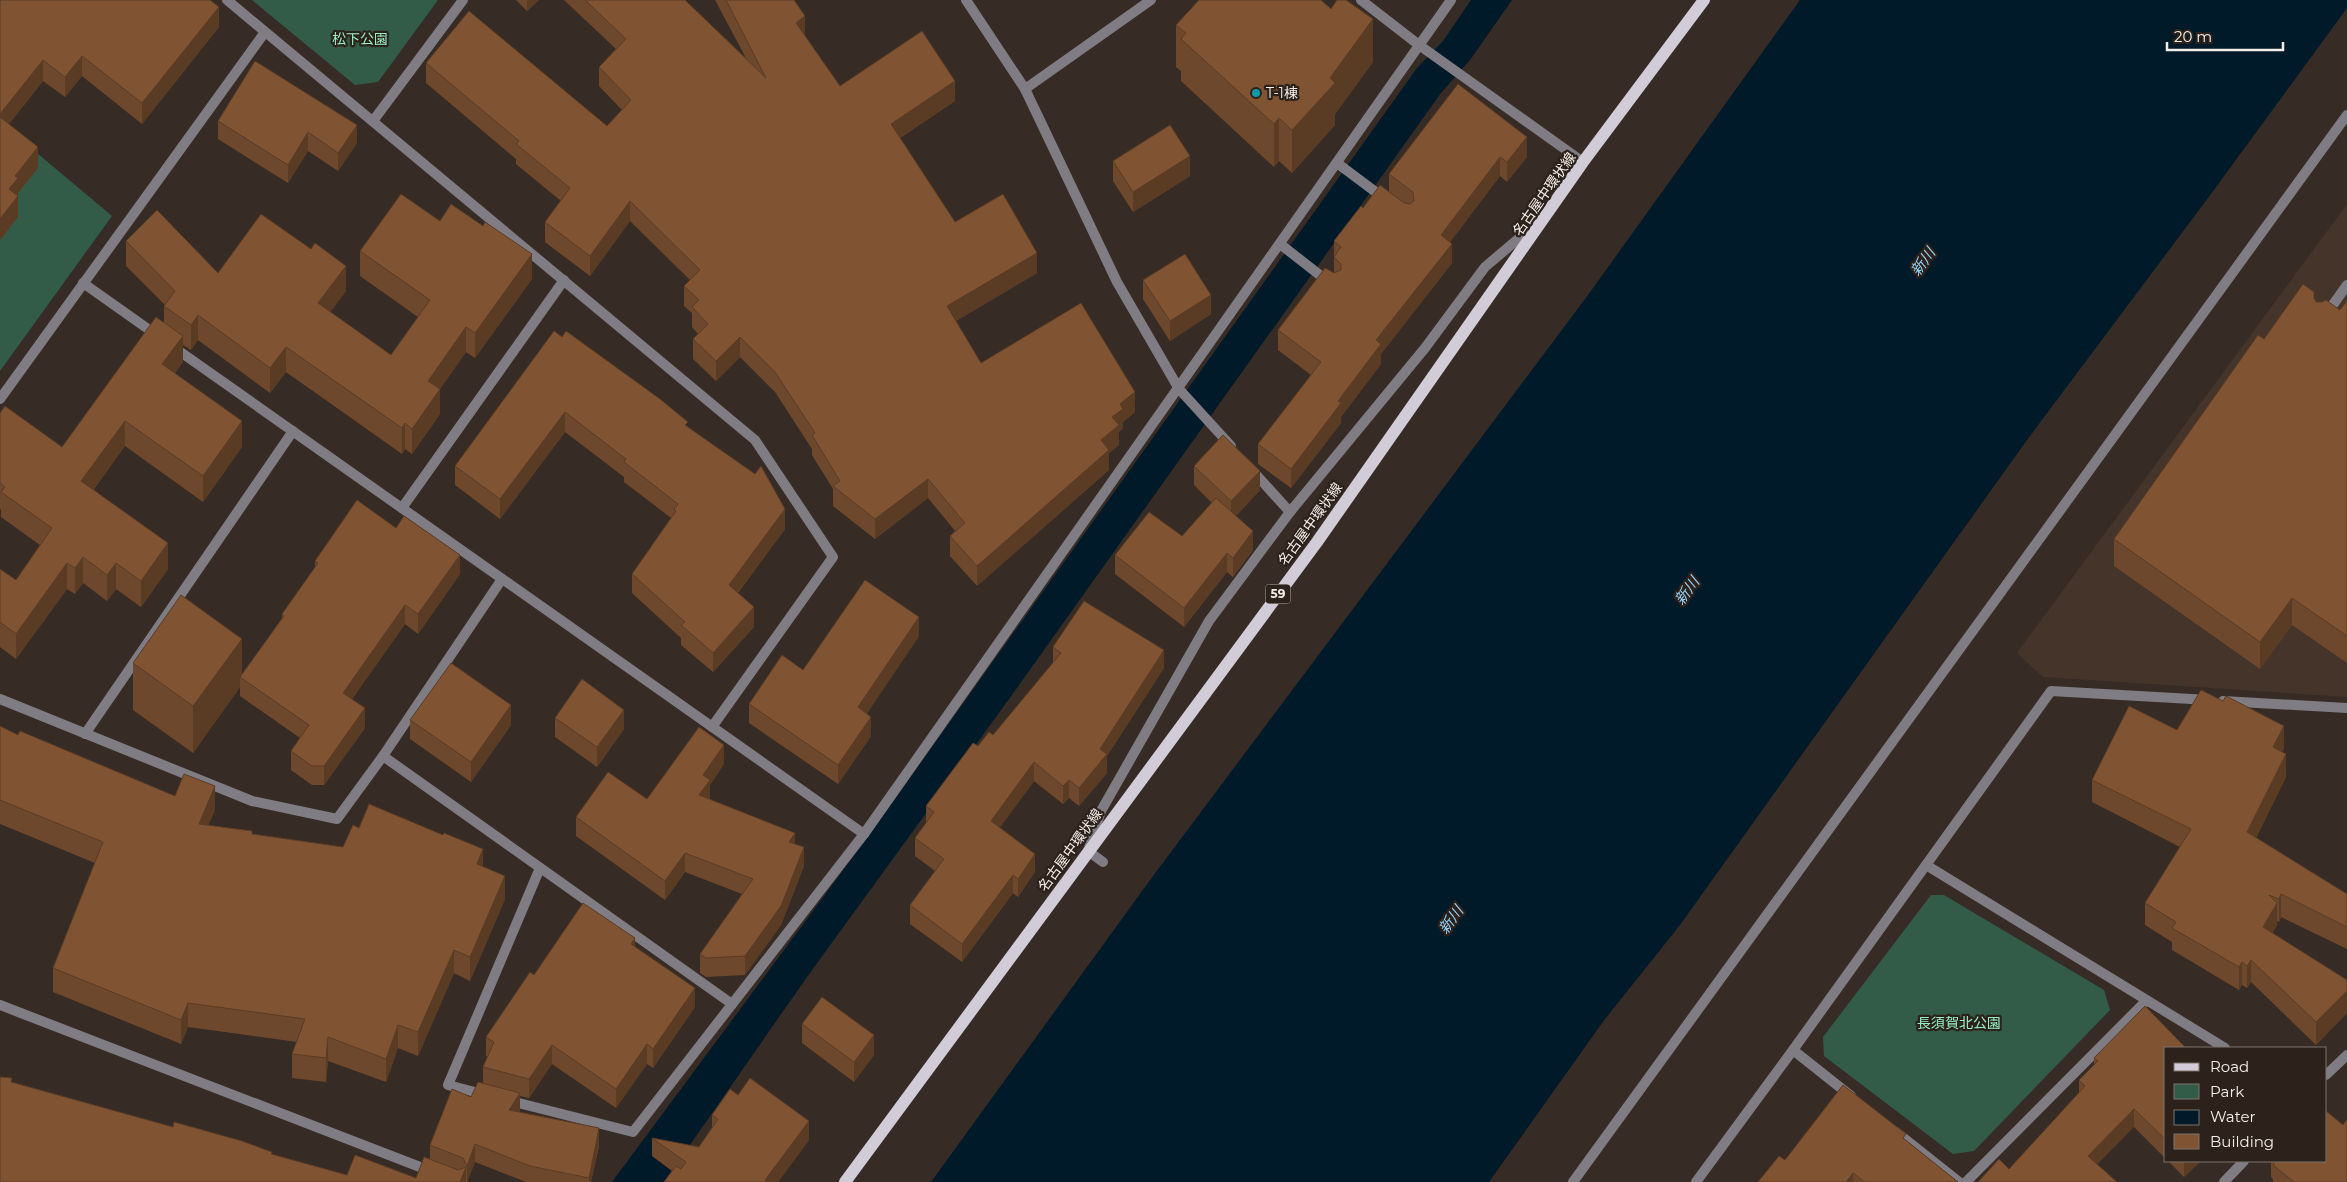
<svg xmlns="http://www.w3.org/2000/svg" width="2347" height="1182" font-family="Montserrat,'Noto Sans JP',sans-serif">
	<rect width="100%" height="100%" fill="#372b25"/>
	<polygon fill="#45342a" points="2347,204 2347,697 2043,677 2017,653"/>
	<g fill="#325c48">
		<polygon points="252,0 438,0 378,82 355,85"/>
		<polygon points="0,122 112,216 0,371"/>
		<polygon points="1931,895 1944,895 2104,990 2110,1010 1974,1151 1953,1154 1824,1056 1823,1037"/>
	</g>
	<g fill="#001a2a">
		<polygon points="1471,0 1512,0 1470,60 1441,93 1009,699 807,977 664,1182 612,1182 867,838 1417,68 1443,41"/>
		<polygon points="1800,0 2347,0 2347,8 2208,198 2027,440 1680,925 1605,1019 1489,1182 931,1182 1153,876 1588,295"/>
	</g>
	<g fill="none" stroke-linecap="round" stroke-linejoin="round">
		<g stroke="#7f7d83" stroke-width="10">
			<polyline points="1337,163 1385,199"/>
			<polyline points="1280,244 1330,283"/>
			<polyline points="2325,316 2347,285"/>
		</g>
		<g stroke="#7f7d83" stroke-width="10">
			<polyline points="227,0 755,440 833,557 712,727"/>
			<polyline points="966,0 1025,89 1117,282 1179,389 1231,446"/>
			<polyline points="1361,0 1419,45 1583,162"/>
			<polyline points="1025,89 1151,0"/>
			<polyline points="373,121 463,0"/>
			<polyline points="83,283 158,336"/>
			<polyline points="172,346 864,834"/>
			<polyline points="0,399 265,32"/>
			<polyline points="1250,468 1290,512"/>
			<polyline points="402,508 564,280"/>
			<polyline points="0,699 252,801 337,819 383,756 502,579"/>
			<polyline points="2223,701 2347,708"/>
			<polyline points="85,734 293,431"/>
			<polyline points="383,756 732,1004"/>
			<polyline points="1103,862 1088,851 1101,811 1209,621 1290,512 1425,348 1485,267 1537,223"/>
			<polyline points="1926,865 2225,1048"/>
			<polyline points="0,1005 433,1172"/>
			<polyline points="1793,1050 1851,1096"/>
			<polyline points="2326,1075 2347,1055"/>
			<polyline points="486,1095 448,1085 540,868"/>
			<polyline points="507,1100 633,1132 864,834 1451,0"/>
			<polyline points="1896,1132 1959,1182"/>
			<polyline points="1573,1182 2347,115"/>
			<polyline points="1696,1182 1793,1050 2051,691 2209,700"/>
			<polyline points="1966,1182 2146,1001"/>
			<polyline points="2224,1182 2244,1161"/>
		</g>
		<polyline stroke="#d1ccd8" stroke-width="12" points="845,1182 1317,542 1583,162 1704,0"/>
	</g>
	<g fill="#6e482c">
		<polygon points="0,0 219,27 142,124 82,76 65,97 43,81 9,124 38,168 18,193 18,217 0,240"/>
		<polygon points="516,0 539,0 527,11"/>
		<polygon points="564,0 685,0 746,58 715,0 794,0 805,36 840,86 955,101 900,138 955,222 1037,273 956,321 981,363 1135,412 1123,422 1123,428 1119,432 1119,445 1109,453 1109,470 977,586 950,556 950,536 956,532 928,498 875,539 833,506 833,489 812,455 812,449 775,392 740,357 716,381 693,359 693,339 698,334 692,327 692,313 684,306 684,286 690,280 630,221 590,276 545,242 545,222 561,201 516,164 516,159 426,83 426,63 607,126 622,110 599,86 599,67 616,49"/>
		<polygon points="1176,25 1373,62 1335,114 1335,125 1292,173 1279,161 1274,167 1181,81 1181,71 1176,67"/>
		<polygon points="1458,84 1527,157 1507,182 1500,176 1450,242 1452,263 1381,354 1381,364 1341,417 1341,423 1291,488 1258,464 1258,444 1311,375 1278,350 1278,330 1334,273 1334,241 1363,208 1389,191 1389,174"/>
		<polygon points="218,121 357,125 357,143 338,171 308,151 288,183 218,139"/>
		<polygon points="1113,161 1190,176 1133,212 1113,181"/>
		<polygon points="440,221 532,279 475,358 466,352 440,389 440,414 412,454 405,449 402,454 286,372 270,393 198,340 191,350 183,345 183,362 175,373 242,447 203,502 125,446 94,489 168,569 141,607 116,589 107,601 83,583 75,594 67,589 16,659 0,647 0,569 16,580 40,545 1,517 1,510 0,509 0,413 62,447 164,323 164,306 165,305 126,266 126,241 218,273 346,291 330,312 391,355 418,317 360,276 360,251"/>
		<polygon points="1143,280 1211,314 1170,341 1143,299"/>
		<polygon points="2314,299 2316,302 2340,310 2347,301 2347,663 2292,625 2260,669 2114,566 2114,539 2264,339"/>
		<polygon points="554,331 688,427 785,529 738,593 754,627 713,672 681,645 681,638 632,593 632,574 671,518 624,482 624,477 565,432 500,519 455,485 455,466"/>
		<polygon points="1194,466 1260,490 1236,516 1253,550 1233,577 1227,572 1184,627 1115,574 1115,555 1182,536 1212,503 1194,485"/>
		<polygon points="315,561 460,574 418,634 405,624 352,699 365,728 324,785 312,785 291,770 291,751 300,738 240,696 240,687 193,753 133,710 133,663 242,675 282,618 282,614 315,568"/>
		<polygon points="919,636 867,713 871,736 838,784 749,723 749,704 803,670"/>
		<polygon points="1053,647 1164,668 1107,756 1107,773 1079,806 1069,798 1063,804 1034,781 999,828 1035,872 1018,897 1013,893 962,962 910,924 910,905 935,871 915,856 915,838 926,823 926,806 978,746 993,735 1053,663"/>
		<polygon points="555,718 624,729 597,767 555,737"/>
		<polygon points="410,720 511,725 471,782 410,739"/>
		<polygon points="0,726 18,735 175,796 215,810 208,825 252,834 343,847 359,828 483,866 505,899 470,981 454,973 418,1056 398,1048 386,1082 328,1061 326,1082 292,1078 292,1054 297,1042 188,1027 181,1044 53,992 53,968 95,863 0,824"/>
		<polygon points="2177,730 2284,748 2282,752 2286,777 2256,838 2347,894 2347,949 2281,917 2279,922 2277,921 2277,925 2272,933 2347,980 2347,1013 2316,1045 2251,982 2247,988 2242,985 2239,990 2172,950 2172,942 2145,925 2145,903 2180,847 2092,802 2092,780"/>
		<polygon points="724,764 710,785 709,799 795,844 804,866 781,925 745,975 706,977 700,973 700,954 742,894 685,872 665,900 576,836 576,817 647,799"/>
		<polygon points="635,946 695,1007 653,1068 647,1064 616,1108 552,1064 529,1098 520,1096 520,1110 519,1112 599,1146 591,1182 526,1182 475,1162 467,1182 0,1182 12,1082 173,1127 347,1175 416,1178 430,1159 430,1145 483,1083 483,1067 488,1057 486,1056 486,1037 534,975"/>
		<polygon points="802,1024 874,1055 854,1082 802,1043"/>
		<polygon points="2166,1048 2166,1159 2134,1127 2079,1093 2079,1080 2094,1065 2094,1058"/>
		<polygon points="738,1095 809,1140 778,1182 664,1182 672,1171 652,1156 652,1138 699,1147 712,1128 712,1115"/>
		<polygon points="1906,1140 1958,1182 1758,1182 1785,1160"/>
		<polygon points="2168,1161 2201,1161 2184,1177"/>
		<polygon points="2271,1161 2326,1161 2347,1182 2273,1182 2273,1179 2271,1177"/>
	</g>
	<g fill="#5a3b24">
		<polygon points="528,0 539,0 527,11 527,1"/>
		<polygon points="219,7 219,27 142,124 142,103"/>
		<polygon points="805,16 805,36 796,23"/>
		<polygon points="1373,19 1373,62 1335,114 1335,125 1292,173 1292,130"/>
		<polygon points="82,56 82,76 65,97 65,77"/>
		<polygon points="43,60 43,81 0,135 0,114"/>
		<polygon points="955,81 955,101 891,144 891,124"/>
		<polygon points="1279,118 1279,161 1274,167 1274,124"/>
		<polygon points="357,125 357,143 338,171 338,153"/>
		<polygon points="308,132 308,151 288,183 288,165"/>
		<polygon points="1527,137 1527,157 1507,182 1507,162"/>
		<polygon points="38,147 38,168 18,193 18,217 0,240 0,219 9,189 15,176"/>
		<polygon points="1190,156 1190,176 1133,212 1133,192"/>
		<polygon points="1500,157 1500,176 1441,254 1441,235"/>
		<polygon points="630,201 630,221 590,276 590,256"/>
		<polygon points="1452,244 1452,263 1381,354 1381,364 1341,417 1341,423 1291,488 1291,469 1338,401 1376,340"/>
		<polygon points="1037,253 1037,273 947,326 947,306"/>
		<polygon points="532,254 532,279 475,358 475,333"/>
		<polygon points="346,266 346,291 318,329 318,303"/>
		<polygon points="1211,295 1211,314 1170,341 1170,321"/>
		<polygon points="198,315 198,340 191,350 191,325"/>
		<polygon points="466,327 466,352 440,389 440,414 412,454 412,429 428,381"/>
		<polygon points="183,336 183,362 162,390 162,364"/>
		<polygon points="740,337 740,357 716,381 716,361"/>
		<polygon points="286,347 286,372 270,393 270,368"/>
		<polygon points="1135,392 1135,412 1123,422 1123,428 1119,432 1119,445 1109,453 1109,470 977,586 977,566 1101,440 1120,404"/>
		<polygon points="565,412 565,432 500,519 500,499"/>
		<polygon points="125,421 125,446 81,506 81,481"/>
		<polygon points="242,421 242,447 203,502 203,476"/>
		<polygon points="405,423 405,449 402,454 402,428"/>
		<polygon points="1260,471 1260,490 1231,521 1231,501"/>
		<polygon points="928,479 928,498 875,539 875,519"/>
		<polygon points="785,509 785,529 729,604 729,585"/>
		<polygon points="1253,531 1253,550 1233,577 1233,558"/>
		<polygon points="168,543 168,569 141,607 141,581"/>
		<polygon points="1227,553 1227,572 1184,627 1184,608"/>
		<polygon points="460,555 460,574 418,634 418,614"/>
		<polygon points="83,557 83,583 75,594 75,568"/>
		<polygon points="67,563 67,589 16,659 16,634"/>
		<polygon points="116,563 116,589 107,601 107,575"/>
		<polygon points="2292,598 2292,625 2260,669 2260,642"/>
		<polygon points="405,605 405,624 343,712 343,693"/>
		<polygon points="754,607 754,627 713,672 713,653"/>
		<polygon points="919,617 919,636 858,727 858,707"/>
		<polygon points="242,639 242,677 240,677 240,687 193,753 193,706"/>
		<polygon points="1164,650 1164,668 1107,756 1107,773 1079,806 1079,788 1100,749"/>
		<polygon points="511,705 511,725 471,782 471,762"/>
		<polygon points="365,708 365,728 324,785 324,766"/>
		<polygon points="624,710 624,729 597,767 597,747"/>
		<polygon points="871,717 871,736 838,784 838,765"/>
		<polygon points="2284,726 2284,748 2273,770 2273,747"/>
		<polygon points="724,745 724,764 710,785 710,799 699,814 699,795 703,775"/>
		<polygon points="2286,754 2286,777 2247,855 2247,832"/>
		<polygon points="1034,762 1034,781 991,840 991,821"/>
		<polygon points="1069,780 1069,798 1063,804 1063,786"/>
		<polygon points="215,786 215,810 199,848 199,824"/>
		<polygon points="795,833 795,852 789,842"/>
		<polygon points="804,847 804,866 781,925 745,975 745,956"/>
		<polygon points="483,849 483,873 477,864"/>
		<polygon points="685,853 685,872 665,900 665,881"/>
		<polygon points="1035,854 1035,872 1018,897 1018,879"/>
		<polygon points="1013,875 1013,893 962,962 962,944"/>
		<polygon points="505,876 505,899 470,981 470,957"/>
		<polygon points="2281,894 2281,917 2279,922 2279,899"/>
		<polygon points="2277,903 2277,925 2263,950 2263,927"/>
		<polygon points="635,938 635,957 631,944"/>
		<polygon points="454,950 454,973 418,1056 418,1032"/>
		<polygon points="2251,960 2251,982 2247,988 2247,966"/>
		<polygon points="2242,962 2242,985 2239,990 2239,967"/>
		<polygon points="695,988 695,1007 653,1068 653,1049"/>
		<polygon points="2347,991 2347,1013 2316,1045 2316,1022"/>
		<polygon points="188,1003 188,1027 181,1044 181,1020"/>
		<polygon points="398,1025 398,1048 386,1082 386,1059"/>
		<polygon points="874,1035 874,1055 854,1082 854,1062"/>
		<polygon points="328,1037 328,1061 326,1082 326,1058"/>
		<polygon points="647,1044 647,1064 616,1108 616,1089"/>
		<polygon points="552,1045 552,1064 529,1098 529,1079"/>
		<polygon points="520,1093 520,1110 509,1127 509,1110"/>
		<polygon points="2134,1109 2134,1127 2088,1174 2088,1156"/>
		<polygon points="809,1121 809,1140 778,1182 765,1182 765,1180"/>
		<polygon points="599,1128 599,1146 591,1182 589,1182 589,1178"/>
		<polygon points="475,1144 475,1162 467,1182 467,1166"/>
		<polygon points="2184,1161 2201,1161 2184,1177"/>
		<polygon points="466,1167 466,1182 460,1182"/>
		<polygon points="1853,1173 1853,1182 1846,1182"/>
	</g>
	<g fill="#805433" stroke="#5a3b24">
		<polygon points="0,0 210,0 219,7 142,103 82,56 65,77 43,60 0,114"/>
		<polygon points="585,0 685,0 766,78 726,0 794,0 805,16 796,23 840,86 922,31 955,81 891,124 955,222 1003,194 1037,253 947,306 981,363 1081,303 1135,392 1120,404 1123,409 1112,417 1119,425 1101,440 1109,450 977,566 950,536 965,523 928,479 875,519 833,486 840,481 812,435 815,433 775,372 740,337 716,361 693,339 708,324 692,307 699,300 684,286 700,270 630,201 590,256 545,222 570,188 516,144 519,141 426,63 469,11 607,126 631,100 599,67 626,39"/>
		<polygon points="1199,0 1321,0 1331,9 1337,0 1346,0 1373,19 1330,78 1335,83 1292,130 1279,118 1274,124 1181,39 1186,33 1176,25"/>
		<polygon points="255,61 357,125 338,153 308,132 288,165 218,121"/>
		<polygon points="1458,84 1527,137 1507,162 1500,157 1441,235 1452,244 1376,340 1381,344 1338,401 1341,403 1291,469 1258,444 1321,362 1278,330 1325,268 1334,273 1341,270 1341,264 1334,257 1341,247 1334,241 1361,206 1363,208 1380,185 1404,203 1410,204 1414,201 1413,192 1389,174"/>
		<polygon points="0,117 38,147 15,176 18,178 9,189 18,196 0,219"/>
		<polygon points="1170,125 1190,156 1133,192 1113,161"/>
		<polygon points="401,194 440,221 451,204 483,226 485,222 532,254 475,333 466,327 428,381 440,389 412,429 405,423 402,428 286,347 270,368 198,315 191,325 164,306 175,291 126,241 157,210 218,273 261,214 311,249 315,243 346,266 318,303 391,355 430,300 360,251"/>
		<polygon points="1185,254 1211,295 1170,321 1143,280"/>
		<polygon points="2303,284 2314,292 2314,298 2316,302 2322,302 2326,300 2340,310 2347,301 2347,636 2292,598 2260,642 2114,539 2258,335 2264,339"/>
		<polygon points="156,317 183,336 162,364 242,421 203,476 125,421 81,481 168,543 141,581 116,563 107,575 83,557 75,568 67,563 16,634 0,622 0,569 16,580 52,528 1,492 5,487 0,483 0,413 5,406 62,447"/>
		<polygon points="554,331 562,337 566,331 660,399 688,422 685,425 755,474 761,466 785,509 729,585 754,607 713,653 681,625 685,622 632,574 676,511 674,509 678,504 624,462 626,459 565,412 500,499 455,466"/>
		<polygon points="1223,435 1260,471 1231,501 1194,466"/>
		<polygon points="1216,498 1253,531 1233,558 1227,553 1184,608 1115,555 1149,512 1182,536"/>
		<polygon points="357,500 396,528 404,516 460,555 418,614 405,605 343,693 365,708 324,766 312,766 291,751 309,725 240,677 284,616 282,614 318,563 315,561"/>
		<polygon points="865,580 919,617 858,707 871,717 838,765 749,704 782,655 803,670"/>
		<polygon points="181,595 242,639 193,706 133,663"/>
		<polygon points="1084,601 1164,650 1100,749 1107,754 1079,788 1069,780 1063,786 1034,762 991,821 1035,854 1018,879 1013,875 962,944 910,905 944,859 915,838 934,812 926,806 973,743 978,746 989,732 993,735 1061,653 1053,647"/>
		<polygon points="451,663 511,705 471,762 410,720"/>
		<polygon points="582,679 624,710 597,747 555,718"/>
		<polygon points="2201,690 2223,701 2226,696 2284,726 2273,747 2286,754 2247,832 2347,894 2347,927 2281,894 2279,899 2269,895 2277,903 2263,927 2347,980 2347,991 2316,1022 2251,960 2247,966 2242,962 2239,967 2172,928 2176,922 2145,903 2191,829 2092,780 2129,706 2177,730"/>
		<polygon points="0,726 18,735 20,731 175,796 184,774 215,786 199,824 252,831 252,834 343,847 353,825 359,828 369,804 443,835 444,833 483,849 477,864 505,876 470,957 454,950 418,1032 398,1025 386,1059 328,1037 326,1058 292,1054 305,1019 188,1003 181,1020 53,968 103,842 0,800"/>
		<polygon points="699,727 724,745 703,775 710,780 699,795 795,833 789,842 804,847 781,906 745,956 706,958 700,954 753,879 685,853 665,881 576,817 608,772 647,799"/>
		<polygon points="583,903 635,938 631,944 695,988 653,1049 647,1044 616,1089 552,1045 529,1079 483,1067 494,1042 486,1037 530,972 534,975"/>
		<polygon points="822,997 874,1035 854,1062 802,1024"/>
		<polygon points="2145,1006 2186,1048 2166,1048 2166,1140 2134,1109 2088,1156 2117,1182 1978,1182 1999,1159 2009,1169 2085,1086 2079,1080 2098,1061 2094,1058"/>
		<polygon points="0,1077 12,1078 11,1082 173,1127 174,1122 242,1141 272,1152 271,1154 347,1175 355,1155 416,1178 424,1157 458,1170 466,1167 460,1182 0,1182"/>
		<polygon points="750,1078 809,1121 765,1180 767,1182 664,1182 676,1166 681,1169 686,1162 652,1138 699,1147 718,1119 712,1115 730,1089 738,1095"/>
		<polygon points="478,1082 520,1093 509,1110 599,1128 589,1178 530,1166 475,1144 467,1166 463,1158 430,1145 452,1089 471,1097"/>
		<polygon points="1843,1085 1906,1134 1903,1138 1958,1182 1865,1182 1853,1173 1846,1182 1758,1182 1779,1156 1785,1160"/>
		<polygon points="2326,1111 2343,1125 2347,1119 2347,1182 2294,1182 2273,1165 2276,1161 2326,1161"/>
	</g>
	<circle fill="#0f9aa8" stroke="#2c221b" stroke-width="2" cx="1256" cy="93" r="5"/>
	<g text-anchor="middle" stroke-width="4.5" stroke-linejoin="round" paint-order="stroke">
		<rect fill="#2c221b" stroke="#b8b0aa" stroke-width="1" x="1265.5" y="584.5" width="25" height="19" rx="4"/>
		<g font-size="12" font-weight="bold" fill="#f4ede8">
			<text x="1278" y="598">59</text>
		</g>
		<g font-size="14" fill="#96f0c5" stroke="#2c221b">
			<text x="360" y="44">松下公園</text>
			<text x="1959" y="1028">長須賀北公園</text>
		</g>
		<g font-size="14" fill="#f4ede8" stroke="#2c221b" text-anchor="start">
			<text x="1266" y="98">T-1棟</text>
		</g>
		<g font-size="14" fill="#f4ede8" stroke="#2c221b">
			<text transform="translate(1544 194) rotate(-55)" y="5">名古屋中環状線</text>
			<text transform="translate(1310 524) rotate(-54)" y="5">名古屋中環状線</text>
			<text transform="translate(1070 850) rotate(-54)" y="5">名古屋中環状線</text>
		</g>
		<g font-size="15" font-style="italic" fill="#92d0f8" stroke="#2c221b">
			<text transform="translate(1923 262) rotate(-54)" y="5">新川</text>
			<text transform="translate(1687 591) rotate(-54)" y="5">新川</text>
			<text transform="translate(1451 920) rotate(-54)" y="5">新川</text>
		</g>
	</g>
	<rect x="2164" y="1047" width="162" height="115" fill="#2c221b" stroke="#7c736d"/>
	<rect x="2174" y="1063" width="25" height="8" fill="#d1ccd8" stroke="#7c736d"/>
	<text x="2210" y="1072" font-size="15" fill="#f4ede8">Road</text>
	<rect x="2174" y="1084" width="25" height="15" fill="#325c48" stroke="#7c736d"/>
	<text x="2210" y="1097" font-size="15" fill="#f4ede8">Park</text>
	<rect x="2174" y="1110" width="25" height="15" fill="#001a2a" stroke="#7c736d"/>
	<text x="2210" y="1122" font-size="15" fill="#f4ede8">Water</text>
	<rect x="2174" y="1134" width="25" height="15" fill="#805433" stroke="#7c736d"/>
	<text x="2210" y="1147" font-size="15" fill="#f4ede8">Building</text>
	<path d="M2167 42v8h116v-8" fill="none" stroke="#f4ede8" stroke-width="2.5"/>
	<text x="2174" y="42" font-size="15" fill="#f4ede8" stroke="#2c221b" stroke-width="4" paint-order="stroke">20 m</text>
</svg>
